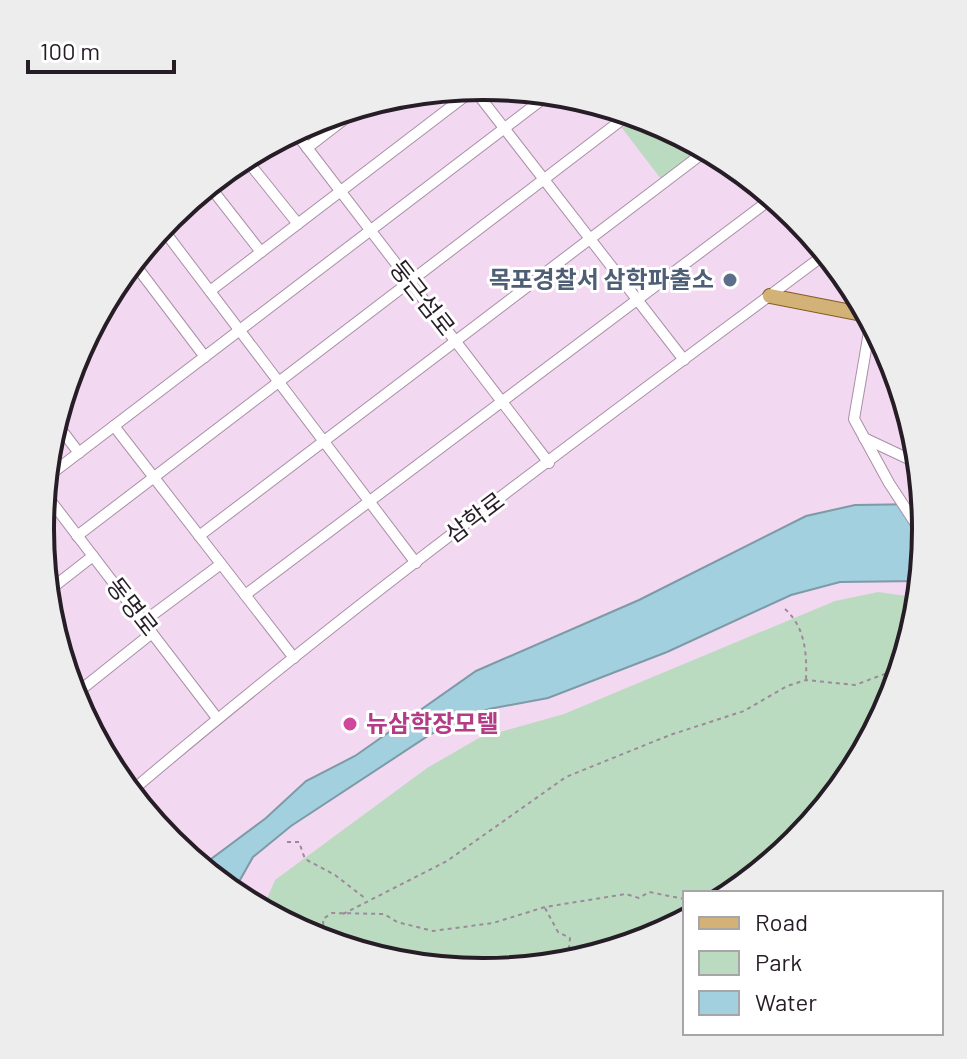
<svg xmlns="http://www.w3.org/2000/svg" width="967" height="1059" font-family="Barlow,'Noto Sans KR',sans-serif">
	<rect width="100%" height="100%" fill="#f3d8f1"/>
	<g fill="#bbdbc0">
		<polygon points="636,116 654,120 699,150 661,179 622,128"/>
		<polygon points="878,592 914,597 893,700 797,843 722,893 685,893 685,918 653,939 483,973 313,939 264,906 275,880 427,768 479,738 564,714 835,601"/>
	</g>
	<polygon fill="#a2d0de" stroke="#7d9aa7" stroke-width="2" points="922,504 927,530 917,581 840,582 791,595 667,652 548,698 489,709 431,734 291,826 253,857 236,887 203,865 266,818 306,781 355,756 476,671 639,600 806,516 855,505"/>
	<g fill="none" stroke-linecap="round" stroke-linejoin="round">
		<g stroke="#a890a6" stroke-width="12">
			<g id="minor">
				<polyline points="473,88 684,360"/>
				<polyline points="295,132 549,463"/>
				<polyline points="307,148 355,111"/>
				<polyline points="249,163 298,224"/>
				<polyline points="211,188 261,252"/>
				<polyline points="162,228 416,563"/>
				<polyline points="136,266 205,357"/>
				<polyline points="210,291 477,87"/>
				<polyline points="870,326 854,419 889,483 925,538"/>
				<polyline points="114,426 294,658"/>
				<polyline points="60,428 79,453"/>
				<polyline points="864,438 913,461"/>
				<polyline points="51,474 544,98"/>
				<polyline points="47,496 217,718"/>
				<polyline points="77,536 628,115"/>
				<polyline points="199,536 703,153"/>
				<polyline points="52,588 93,556"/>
				<polyline points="245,595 771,199"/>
				<polyline points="143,622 221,564"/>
				<polyline points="73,696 152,633"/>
				<path d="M134,789c221,-188 457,-360 690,-534"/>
			</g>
		</g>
		<g stroke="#845d21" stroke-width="16">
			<polyline id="major" points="770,296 862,314"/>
		</g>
		<g stroke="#9d899c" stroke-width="2" stroke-dasharray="4 4" stroke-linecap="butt">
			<path d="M785,609c20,18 22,44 21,70"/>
			<polyline points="287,842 299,842 305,859 335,875 366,899"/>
			<polyline points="545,908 558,932 570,938 568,956"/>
			<polyline points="343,914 447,861 566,777 670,735 744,711 787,686 806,680 855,685 890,672 898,673"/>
			<polyline points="324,941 323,919 332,913 384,914 397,922 433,931 493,923 545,907 626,894 639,898 649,892 685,899"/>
		</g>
		<use href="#minor" stroke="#fff" stroke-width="10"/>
		<use href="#major" stroke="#d3b278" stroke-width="14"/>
	</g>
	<circle fill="#5c6f8a" stroke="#fff" stroke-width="3" cx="730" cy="280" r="8"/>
	<circle fill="#d1479c" stroke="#fff" stroke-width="3" cx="350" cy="724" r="8"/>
	<g text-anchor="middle" stroke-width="6" stroke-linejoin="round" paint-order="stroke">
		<g font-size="24" font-weight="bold" fill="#4e5e75" stroke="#fff" text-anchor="end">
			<text x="714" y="288">목포경찰서 삼학파출소</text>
		</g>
		<g font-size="24" fill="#261d26" stroke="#fff">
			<text transform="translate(422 298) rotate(52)" y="8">둥근섬로</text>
			<text transform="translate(475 518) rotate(-37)" y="8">삼학로</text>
			<text transform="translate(132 607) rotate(52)" y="8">동명로</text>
		</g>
		<g font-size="24" font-weight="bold" fill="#b23c85" stroke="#fff" text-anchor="start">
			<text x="366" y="732">뉴삼학장모텔</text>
		</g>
	</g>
	<path d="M0 0H967V1059H0ZM54 529a429 429 0 1 1 858 0a429 429 0 1 1-858 0Z" fill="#eeedee" fill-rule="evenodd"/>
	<path fill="none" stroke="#261d26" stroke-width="4" d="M54 529a429 429 0 1 1 858 0a429 429 0 1 1-858 0Z"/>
	<rect x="683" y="891" width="260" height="144" fill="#ffffff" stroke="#a8a5a8" stroke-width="2"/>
	<rect x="699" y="917" width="40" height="12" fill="#d3b278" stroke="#a8a5a8" stroke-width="2"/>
	<text x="755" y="931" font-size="24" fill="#261d26">Road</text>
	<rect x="699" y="951" width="40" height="24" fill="#bbdbc0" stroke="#a8a5a8" stroke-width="2"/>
	<text x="755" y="971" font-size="24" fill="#261d26">Park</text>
	<rect x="699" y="991" width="40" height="24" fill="#a2d0de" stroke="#a8a5a8" stroke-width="2"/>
	<text x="755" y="1011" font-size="24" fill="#261d26">Water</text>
	<path d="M28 60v12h146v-12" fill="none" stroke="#261d26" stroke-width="4"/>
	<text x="40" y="60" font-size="24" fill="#261d26" stroke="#ffffff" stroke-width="6" paint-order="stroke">100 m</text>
</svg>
